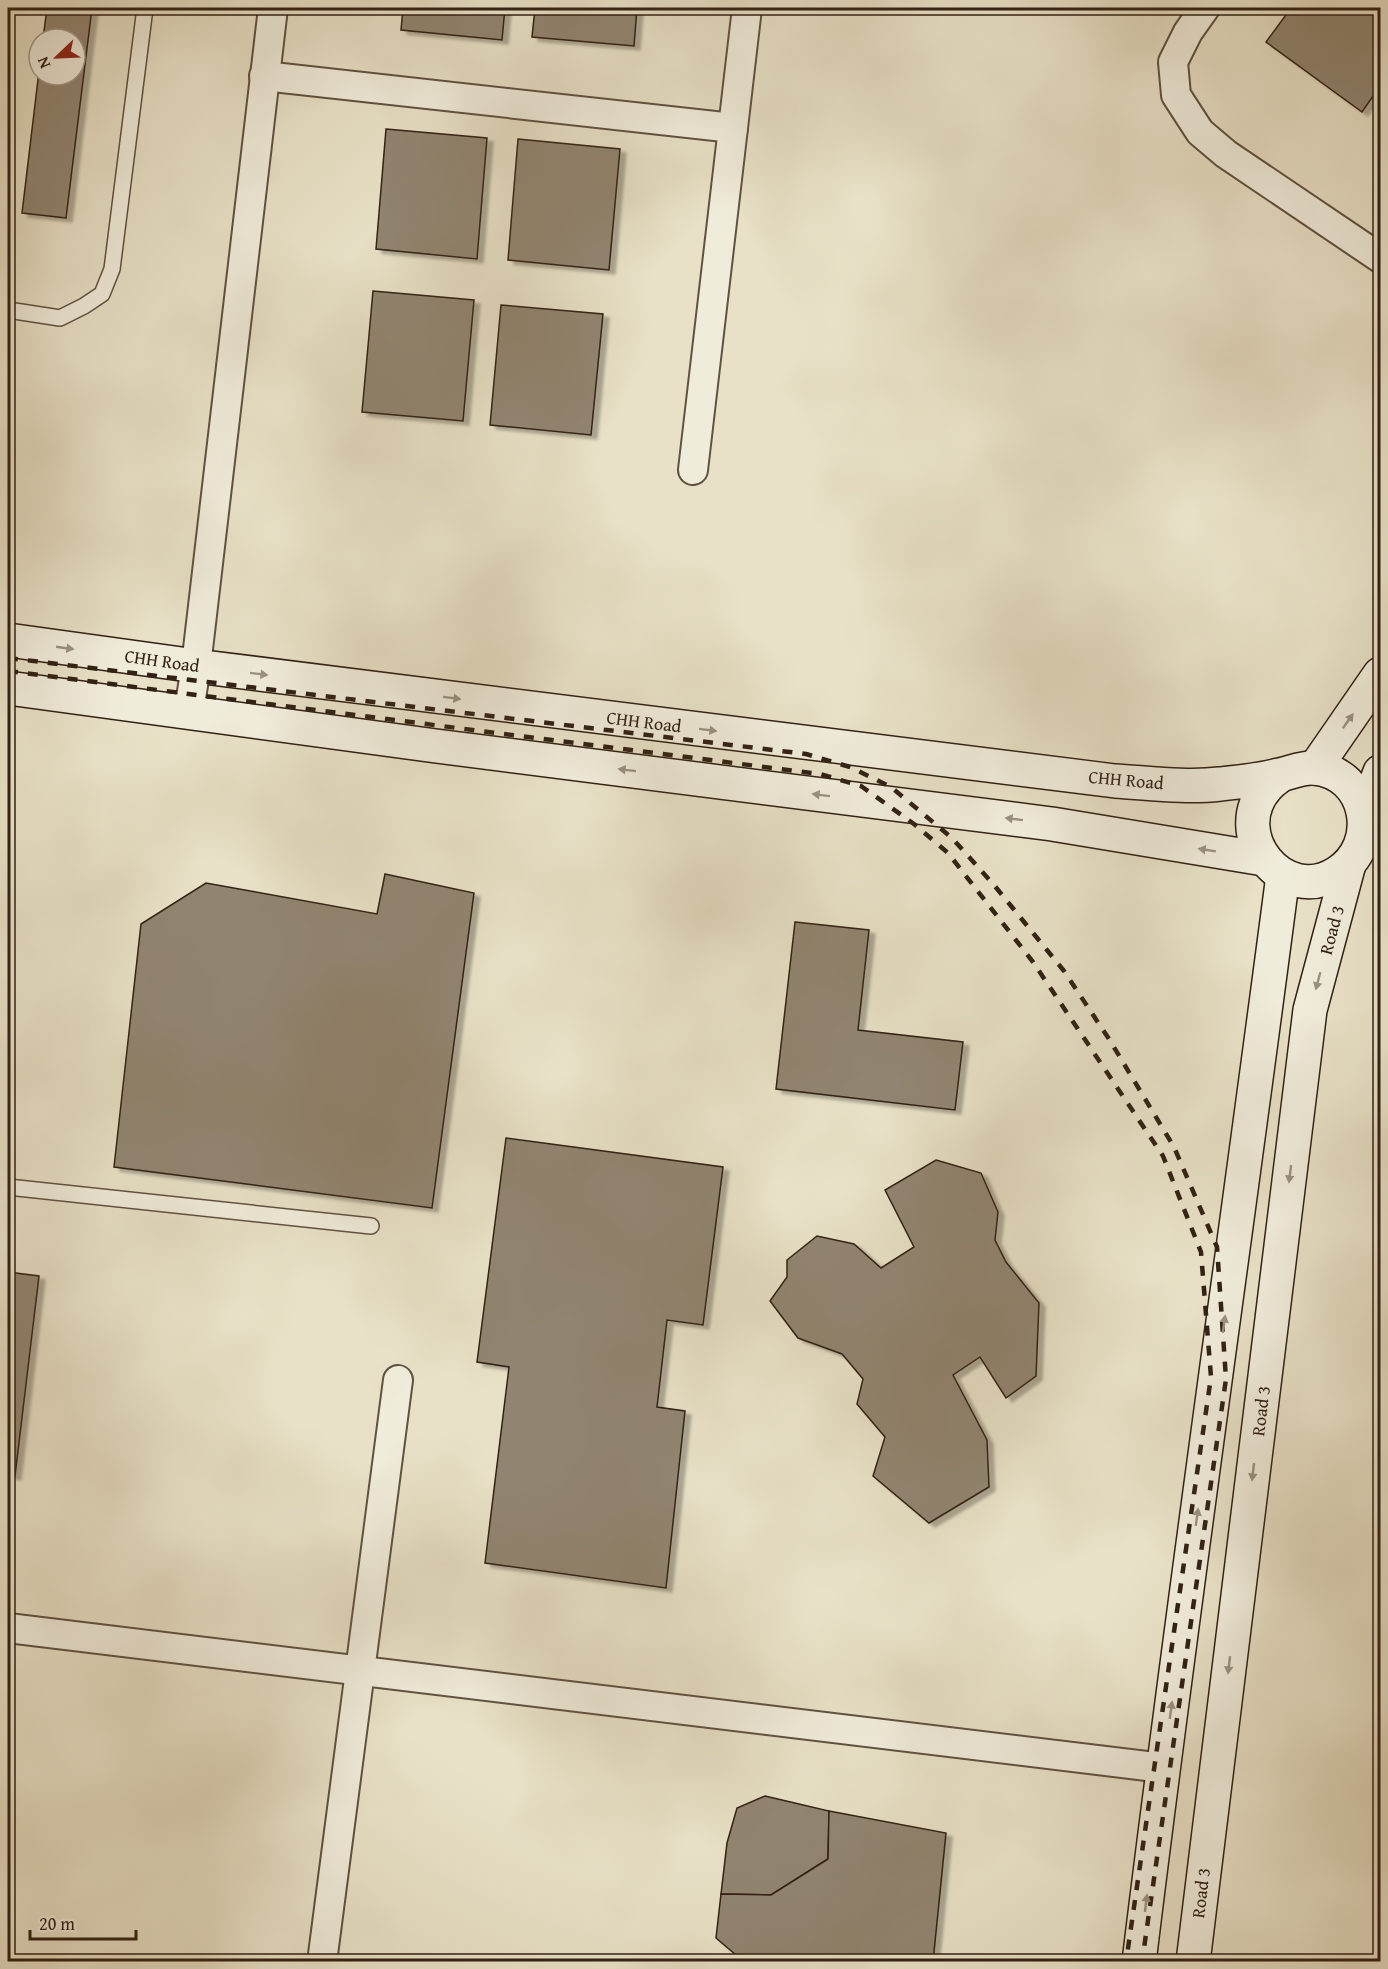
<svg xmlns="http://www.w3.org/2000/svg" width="1388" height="1969" font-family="'Gentium Book Plus',serif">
	<defs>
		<filter id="shadow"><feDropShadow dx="6" dy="4" stdDeviation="1.5" flood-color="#0004"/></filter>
	</defs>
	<rect width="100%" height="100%" fill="#e8e1c7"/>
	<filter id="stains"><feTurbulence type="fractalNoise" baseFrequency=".00333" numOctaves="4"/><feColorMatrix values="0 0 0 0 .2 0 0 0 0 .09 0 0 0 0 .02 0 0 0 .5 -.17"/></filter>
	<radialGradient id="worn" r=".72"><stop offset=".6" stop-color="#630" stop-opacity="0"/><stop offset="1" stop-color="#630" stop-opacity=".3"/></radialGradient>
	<g fill="#918571" stroke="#322114" stroke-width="1.5" filter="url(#shadow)">
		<polygon points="47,8 92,8 66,218 22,213 39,71 39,75 75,75 75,39 43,39"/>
		<polygon points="403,8 505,8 502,40 401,30"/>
		<polygon points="535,8 637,8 634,46 532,37"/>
		<polygon points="1291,8 1380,8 1380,86 1362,112 1266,42"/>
		<polygon points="386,129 487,138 477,259 376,249"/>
		<polygon points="518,139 620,149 609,270 508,260"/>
		<polygon points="373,291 474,300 463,421 362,412"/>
		<polygon points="501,305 603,314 591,435 490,425"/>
		<polygon points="385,874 474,893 432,1208 114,1167 141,924 206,883 377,914"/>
		<polygon points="795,922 869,930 858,1030 963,1042 955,1110 776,1089"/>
		<polygon points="506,1138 723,1167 703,1325 667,1320 657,1407 685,1411 666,1588 485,1563 509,1367 477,1362"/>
		<polygon points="936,1160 981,1173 998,1212 995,1240 1006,1262 1039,1303 1036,1376 1006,1398 980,1357 953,1375 987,1440 989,1487 929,1523 873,1476 885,1437 857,1404 863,1379 842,1354 798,1338 770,1301 787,1277 787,1260 817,1236 854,1244 881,1268 914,1247 885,1190"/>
		<polygon points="8,1272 39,1276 15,1476 8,1475"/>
		<polygon points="765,1796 829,1811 828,1859 771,1895 721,1894 727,1843 737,1808"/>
		<polygon points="829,1811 946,1833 933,1962 735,1962 736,1955 716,1938 721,1894 771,1895 828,1859"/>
	</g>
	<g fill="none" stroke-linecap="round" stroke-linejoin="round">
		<g stroke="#605141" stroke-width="18">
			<g id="lane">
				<polyline points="8,310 60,318 84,306 102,294 112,269 145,8"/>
				<polyline points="8,1187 371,1226"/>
			</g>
		</g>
		<g stroke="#605141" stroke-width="32">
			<g id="street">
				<polyline points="1205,8 1188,32 1173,62 1176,95 1200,132 1226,154 1380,258"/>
				<polyline points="264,76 733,128"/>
				<polyline points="693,470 747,8"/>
				<polyline points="189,711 196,666 273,8"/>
				<polyline points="8,1628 1163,1768"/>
				<polyline points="322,1962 398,1380"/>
			</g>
		</g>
		<g stroke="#322114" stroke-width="36">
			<g id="secondary">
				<path d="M8,640l188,26 919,115c34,2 71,7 105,3 19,-2 40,-4 59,-9 12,-2 22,-8 35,-7 55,5 68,77 23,105 -53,34 -112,-39 -70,-86 4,-5 9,-8 14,-12"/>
				<polyline points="8,688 436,746 1052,824 1264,859"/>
				<polyline points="1315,768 1380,674"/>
				<polyline points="1364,814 1380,772"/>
				<path d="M1139,1962c44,-363 97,-725 144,-1087"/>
				<polyline points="1193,1962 1310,1010 1349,864"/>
			</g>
		</g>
		<use href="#lane" stroke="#f0ecdb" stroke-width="15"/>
		<use href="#street" stroke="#f0ecdb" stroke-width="28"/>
		<use href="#secondary" stroke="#f0ecdb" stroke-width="33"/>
		<g stroke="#322114" stroke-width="4.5" stroke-dasharray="10 10" stroke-linecap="butt">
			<polyline points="8,658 806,754 850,767 891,787 952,838 994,885 1064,971 1109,1039 1174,1147 1217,1247 1226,1379 1142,1962"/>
			<polyline points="8,671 820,774 861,786 914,824 948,853 1033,962 1163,1156 1201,1252 1211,1377 1126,1962"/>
		</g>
	</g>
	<defs><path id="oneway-solid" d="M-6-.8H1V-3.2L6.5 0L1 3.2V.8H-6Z" transform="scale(1.5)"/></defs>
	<g fill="#9a9181">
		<use href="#oneway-solid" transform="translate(65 648) rotate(8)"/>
		<use href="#oneway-solid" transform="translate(259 674) rotate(7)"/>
		<use href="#oneway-solid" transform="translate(452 698) rotate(7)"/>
		<use href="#oneway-solid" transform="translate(1348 721) rotate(-55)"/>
		<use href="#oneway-solid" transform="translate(708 730) rotate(7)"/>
		<use href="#oneway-solid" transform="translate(627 770) rotate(-173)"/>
		<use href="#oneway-solid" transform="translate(821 795) rotate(-173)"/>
		<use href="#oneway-solid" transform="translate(1014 819) rotate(-173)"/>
		<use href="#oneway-solid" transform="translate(1207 850) rotate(-171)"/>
		<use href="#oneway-solid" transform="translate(1318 981) rotate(105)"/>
		<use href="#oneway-solid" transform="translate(1290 1174) rotate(97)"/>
		<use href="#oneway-solid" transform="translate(1224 1324) rotate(-82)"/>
		<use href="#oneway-solid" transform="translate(1253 1472) rotate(97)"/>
		<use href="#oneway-solid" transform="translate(1197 1517) rotate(-82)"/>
		<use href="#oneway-solid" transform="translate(1229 1665) rotate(97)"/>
		<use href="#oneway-solid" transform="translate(1171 1710) rotate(-82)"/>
		<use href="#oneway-solid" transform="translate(1146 1903) rotate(-83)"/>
	</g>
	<g text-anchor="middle" stroke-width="4.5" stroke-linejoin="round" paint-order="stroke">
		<g font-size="18" fill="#322114" stroke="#f0ecdb">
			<text transform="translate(162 661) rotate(8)" y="6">CHH Road</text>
			<text transform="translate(644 722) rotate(7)" y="6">CHH Road</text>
			<text transform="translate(1126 780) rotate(5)" y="6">CHH Road</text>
			<text transform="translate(1332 930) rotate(-75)" y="6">Road 3</text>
			<text transform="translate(1261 1411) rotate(-83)" y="6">Road 3</text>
			<text transform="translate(1201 1893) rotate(-83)" y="6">Road 3</text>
		</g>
	</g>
	<rect width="1388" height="1969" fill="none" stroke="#e8e1c7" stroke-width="30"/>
	<rect x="9" y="9" width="1370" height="1951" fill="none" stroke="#322114" stroke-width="3"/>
	<rect x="15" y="15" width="1358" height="1939" fill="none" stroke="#322114" stroke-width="1.5"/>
	<g transform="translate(57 57) rotate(247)"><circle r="28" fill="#f0ecdb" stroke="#a49b8b" stroke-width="1.5"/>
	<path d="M0-4.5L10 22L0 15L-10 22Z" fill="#8f2418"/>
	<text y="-9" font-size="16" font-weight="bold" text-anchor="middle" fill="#322114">N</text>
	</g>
	<path d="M30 1930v9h106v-9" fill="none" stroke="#322114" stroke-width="3"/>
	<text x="39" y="1930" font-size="18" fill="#322114" stroke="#f0ecdb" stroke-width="4.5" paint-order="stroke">20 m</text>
	<rect width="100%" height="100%" filter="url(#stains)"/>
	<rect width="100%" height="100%" fill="url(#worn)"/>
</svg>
